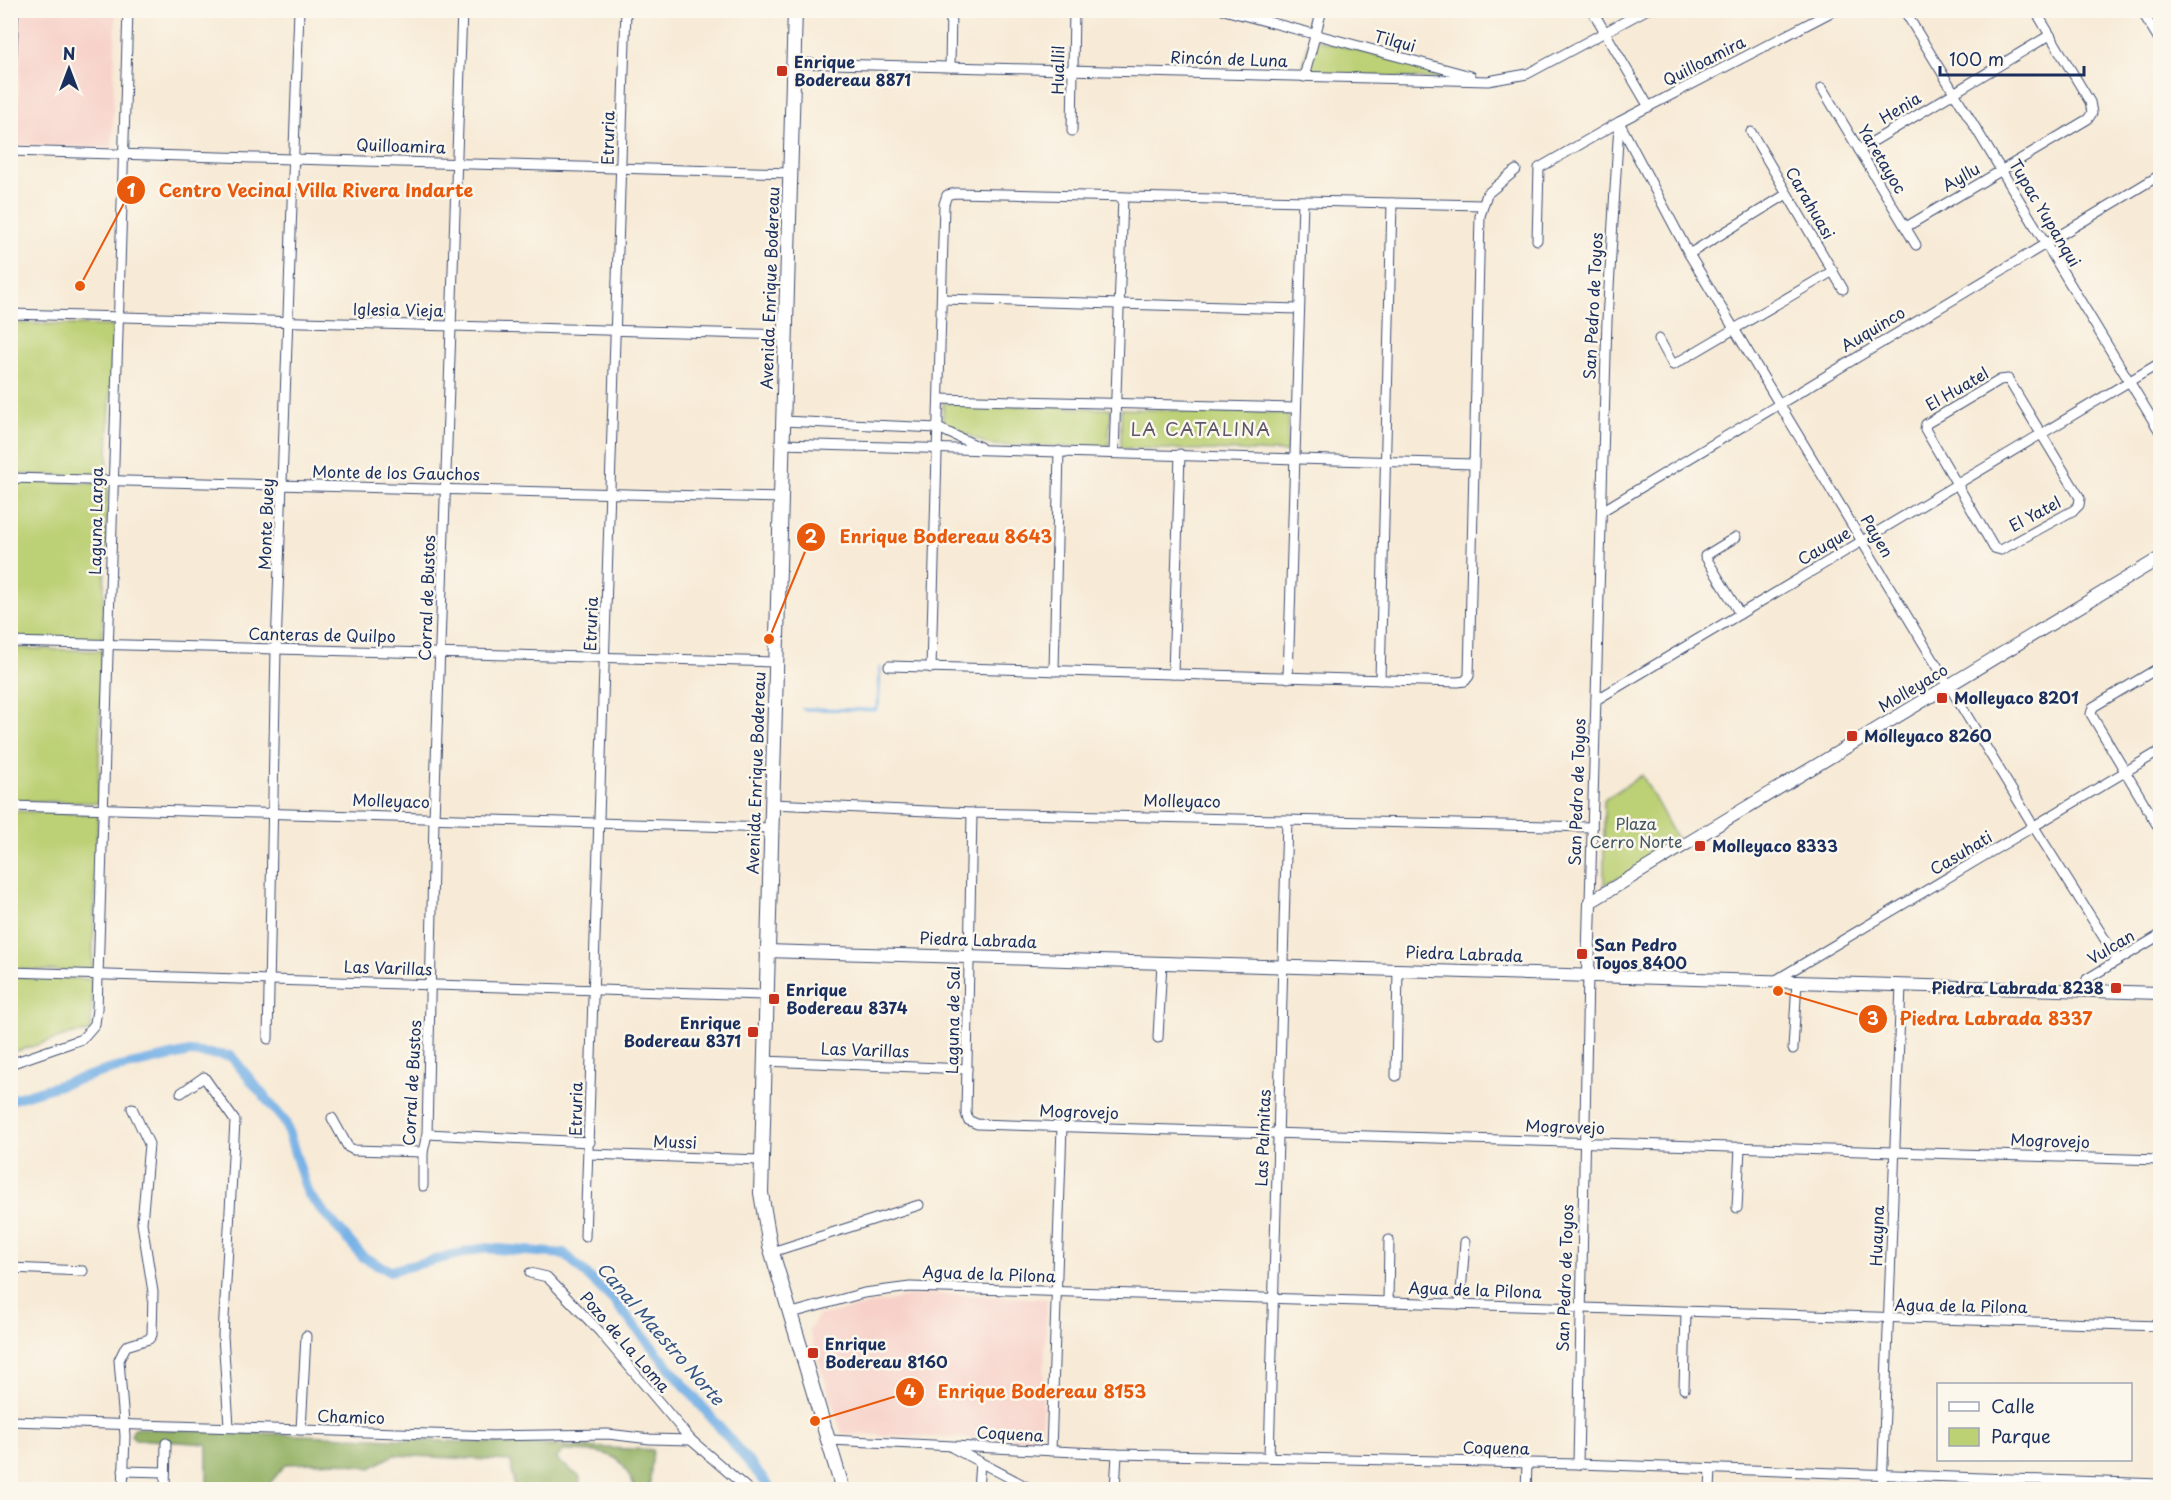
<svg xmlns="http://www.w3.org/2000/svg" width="2171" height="1500" font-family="'Playpen Sans',sans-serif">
	<rect width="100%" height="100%" fill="#fbf7ec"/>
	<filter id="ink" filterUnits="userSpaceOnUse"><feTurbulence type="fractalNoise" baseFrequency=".0167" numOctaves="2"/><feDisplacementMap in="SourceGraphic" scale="12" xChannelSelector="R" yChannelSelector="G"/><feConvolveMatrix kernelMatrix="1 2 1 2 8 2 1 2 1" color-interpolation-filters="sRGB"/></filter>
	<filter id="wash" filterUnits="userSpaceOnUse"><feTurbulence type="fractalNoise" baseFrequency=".008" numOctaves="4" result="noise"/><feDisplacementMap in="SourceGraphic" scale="24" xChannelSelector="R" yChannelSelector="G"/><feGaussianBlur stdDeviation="1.35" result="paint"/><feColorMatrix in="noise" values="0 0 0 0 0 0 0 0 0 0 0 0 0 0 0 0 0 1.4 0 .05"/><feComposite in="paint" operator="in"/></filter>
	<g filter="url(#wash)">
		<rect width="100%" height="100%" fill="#f7ead6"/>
		<g fill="#f7d1c9">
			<polygon points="21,11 116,11 112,148 17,145"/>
			<polygon points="924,1293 1047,1299 1041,1440 842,1434 809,1330 818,1316"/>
		</g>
		<g fill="#bcd074" stroke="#6c8069" stroke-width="1.5">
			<polygon points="1310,38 1475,81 1301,73"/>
			<polygon points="11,323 113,326 107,477 11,474"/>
			<polygon points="943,403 1111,409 1108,448 990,445 943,424"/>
			<polygon points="1121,409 1288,413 1287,452 1121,448"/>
			<polygon points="11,481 108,484 102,642 11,639"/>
			<polygon points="11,648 102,651 98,803 11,800"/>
			<polygon points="1642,775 1681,847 1604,885 1604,800"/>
			<polygon points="11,811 98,814 92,972 11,969"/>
			<polygon points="11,976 92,979 91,1032 72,1034 11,1053"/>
		</g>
		<path fill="#95b266" stroke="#587062" stroke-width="1.5" d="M134,1428l519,22 -4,39h-13c-5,-8 -10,-22 -17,-28 -14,-12 -39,-9 -56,-10l-7,8 24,18 -1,12h-65l-3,-28 -117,-6 -23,13 -32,-6 -53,2 -21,25 -58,1v-46l-72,-5 -4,-4z"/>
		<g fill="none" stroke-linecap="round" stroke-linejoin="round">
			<polyline stroke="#74b0e6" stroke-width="3" points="803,709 875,710 878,706 880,668"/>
			<polyline stroke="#74b0e6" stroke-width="10" points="10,1100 112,1069 190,1052 231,1056 285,1122 308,1194 363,1257 390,1271 483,1248 565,1254 613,1300 772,1490"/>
		</g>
	</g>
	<g filter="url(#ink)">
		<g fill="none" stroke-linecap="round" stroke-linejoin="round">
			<g stroke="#3c4b70" stroke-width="11">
				<g id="minor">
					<polyline points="1224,10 1471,76"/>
					<polyline points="1592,10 1649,107"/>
					<polyline points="1904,10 2160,432"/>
					<polyline points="2141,10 2160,41"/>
					<polyline points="794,63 1488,81 1527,74 1646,10"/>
					<polyline points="950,67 951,10"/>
					<polyline points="1304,77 1322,10"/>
					<polyline points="1822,88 1916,245"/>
					<polyline points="10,89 14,10"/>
					<polyline points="1619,122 1689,254 2034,827 2118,960"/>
					<polyline points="1072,131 1074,10"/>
					<polyline points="1751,132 1843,289"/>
					<polyline points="1859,150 2050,35"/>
					<polyline points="10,151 790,173"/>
					<polyline points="1906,227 2088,119 2092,113 2090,102 2035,10"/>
					<polyline points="1537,240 1539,168 1619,122 1835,10"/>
					<polyline points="1689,254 1787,194"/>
					<polyline points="942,299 1299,309"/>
					<polyline points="10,314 785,335"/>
					<polyline points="1659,339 1673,365 1833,271"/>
					<polygon points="2008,379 2080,498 2079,505 2074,510 2001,550 1994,548 1925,429 1926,424 2000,380"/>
					<polyline points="939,399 1295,408"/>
					<polyline points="783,421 938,428 980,447"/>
					<polyline points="782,444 1473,464"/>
					<polyline points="1114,452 1123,197"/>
					<polyline points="10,478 781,498"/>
					<polyline points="1602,511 2160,175"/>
					<polyline points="1736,537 1705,556 1740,614"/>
					<polyline points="10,642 776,662"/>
					<polyline points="889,666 1458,682 1465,681 1469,676 1480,216 1487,194 1516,170"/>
					<polyline points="2160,667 2093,707 2091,714 2160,830"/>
					<polyline points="931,668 944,204 947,195 955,193 1482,205"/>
					<polyline points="1054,671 1059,451"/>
					<polyline points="1173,674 1180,454"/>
					<polyline points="1288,678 1303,201"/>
					<polyline points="1380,680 1392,203"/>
					<polyline points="1596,700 2160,363"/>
					<polyline points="772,804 972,813 1592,827"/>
					<polyline points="10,806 771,828"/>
					<polyline points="972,813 966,1113 968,1120 977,1124 2160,1160"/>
					<polyline points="1590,902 1607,320 1619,124"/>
					<polyline points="10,972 764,995"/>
					<polyline points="1776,980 2160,751"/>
					<polyline points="2083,991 2087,979 2160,935"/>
					<polyline points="1158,1038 1162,962"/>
					<polyline points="268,1039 276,649 299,10"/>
					<polyline points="1793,1049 1797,981"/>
					<polyline points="763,1061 967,1069"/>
					<polyline points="10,1064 82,1039 95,1024 97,1009 128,10"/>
					<polyline points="1396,1076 1398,969"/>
					<polyline points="181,1093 204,1077 235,1121 223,1336 229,1426"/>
					<polyline points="332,1118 348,1147 354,1150 423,1152"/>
					<polyline points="427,1134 590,1142"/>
					<polyline points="589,1154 760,1160"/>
					<polyline points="423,1186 423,1152 427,1134 434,819 462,10"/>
					<polyline points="1737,1208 1740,1147"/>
					<polyline points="585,1237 626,10"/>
					<polyline points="772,1252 919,1205"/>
					<polyline points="10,1268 83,1271"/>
					<polyline points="530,1273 547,1277 600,1332 691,1440 749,1490"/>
					<polyline points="1388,1302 1389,1240"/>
					<polyline points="1460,1305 1465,1242"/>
					<polyline points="792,1313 864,1293 910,1287 2160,1326"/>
					<polyline points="1684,1389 1686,1312"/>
					<polyline points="10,1421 493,1436 608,1434 650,1439 691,1440"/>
					<polyline points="301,1430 306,1336"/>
					<polyline points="830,1440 1117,1454 1578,1464 2160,1484"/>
					<polyline points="953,1448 1033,1490"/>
					<polyline points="1051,1451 1062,1126"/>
					<polyline points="1269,1457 1287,820"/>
					<polyline points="1578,1464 1588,974"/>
					<polyline points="123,1471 165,1472"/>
					<polyline points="123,1490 125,1436 119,1360 126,1346 149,1339 152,1335 153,1292 142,1223 149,1144 132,1108"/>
					<polyline points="165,1490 166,1443"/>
					<polyline points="978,1490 980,1462"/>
					<polyline points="1115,1490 1117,1454"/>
					<polyline points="1526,1490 1527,1464"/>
					<polyline points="1710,1490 1711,1469"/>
					<polyline points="1882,1490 1901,985"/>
				</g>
			</g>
			<g stroke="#3c4b70" stroke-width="14">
				<g id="secondary">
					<polyline points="766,951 2160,993"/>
					<polyline points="1588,974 1590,902 2160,558"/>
				</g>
			</g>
			<g stroke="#3c4b70" stroke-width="16">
				<polyline id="primary" points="795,10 761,1193 770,1246 843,1490"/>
			</g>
			<use href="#minor" stroke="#fff" stroke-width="9"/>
			<use href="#secondary" stroke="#fff" stroke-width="12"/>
			<use href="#primary" stroke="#fff" stroke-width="14"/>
		</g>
	</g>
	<g fill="#c8321e" stroke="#fbf7ec" stroke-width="2">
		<rect x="776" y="65" width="12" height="12" rx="3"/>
		<rect x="1936" y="692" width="12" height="12" rx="3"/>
		<rect x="1846" y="730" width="12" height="12" rx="3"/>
		<rect x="1694" y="840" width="12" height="12" rx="3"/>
		<rect x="1576" y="948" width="12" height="12" rx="3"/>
		<rect x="2110" y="982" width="12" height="12" rx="3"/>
		<rect x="768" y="993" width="12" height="12" rx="3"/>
		<rect x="747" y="1026" width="12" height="12" rx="3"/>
		<rect x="807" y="1347" width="12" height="12" rx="3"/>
	</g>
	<g text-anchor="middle" stroke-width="5" stroke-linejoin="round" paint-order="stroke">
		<g font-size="16" fill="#1b2f5e" stroke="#fbf7ec">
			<text transform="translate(1395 41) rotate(15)" y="6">Tilqui</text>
			<text transform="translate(1229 59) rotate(2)" y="6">Rincón de Luna</text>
			<text transform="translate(1704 61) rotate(-27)" y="6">Quilloamira</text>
			<text transform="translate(1058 70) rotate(-89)" y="6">Huallil</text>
			<text transform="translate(1900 108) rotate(-31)" y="6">Henia</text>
			<text transform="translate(608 138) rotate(-89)" y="6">Etruria</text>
			<text transform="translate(401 146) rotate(2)" y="6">Quilloamira</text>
			<text transform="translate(1882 159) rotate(59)" y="6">Yaretayoc</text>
			<text transform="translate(1961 177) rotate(-30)" y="6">Ayllu</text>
			<text transform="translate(1810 203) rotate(60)" y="6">Carahuasi</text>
			<text transform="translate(2045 213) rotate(59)" y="6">Tupac Yupanqui</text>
			<text transform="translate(770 288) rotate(-88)" y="6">Avenida Enrique Bodereau</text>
			<text transform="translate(1593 306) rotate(-87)" y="6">San Pedro de Toyos</text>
			<text transform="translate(398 310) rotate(1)" y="6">Iglesia Vieja</text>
			<text transform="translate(1873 329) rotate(-31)" y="6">Auquinco</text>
			<text transform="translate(1957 389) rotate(-30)" y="6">El Huatel</text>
			<text transform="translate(396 473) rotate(1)" y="6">Monte de los Gauchos</text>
			<text transform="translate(2035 514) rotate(-28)" y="6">El Yatel</text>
			<text transform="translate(96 521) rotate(-89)" y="6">Laguna Larga</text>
			<text transform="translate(266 524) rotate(-88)" y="6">Monte Buey</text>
			<text transform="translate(1877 536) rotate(59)" y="6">Payen</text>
			<text transform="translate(1824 546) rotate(-31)" y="6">Cauque</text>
			<text transform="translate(427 598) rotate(-88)" y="6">Corral de Bustos</text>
			<text transform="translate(591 624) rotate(-88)" y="6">Etruria</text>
			<text transform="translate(322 635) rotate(1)" y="6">Canteras de Quilpo</text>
			<text transform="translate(1913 688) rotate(-31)" y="6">Molleyaco</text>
			<text transform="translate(756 773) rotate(-88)" y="6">Avenida Enrique Bodereau</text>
			<text transform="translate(1577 792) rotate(-88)" y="6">San Pedro de Toyos</text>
			<text transform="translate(391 801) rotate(2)" y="6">Molleyaco</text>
			<text transform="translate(1182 801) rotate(1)" y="6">Molleyaco</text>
			<text transform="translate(1961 853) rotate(-31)" y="6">Casuhati</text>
			<text transform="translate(978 940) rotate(2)" y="6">Piedra Labrada</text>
			<text transform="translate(2111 947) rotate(-31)" y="6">Vulcan</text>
			<text transform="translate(1464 954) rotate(2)" y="6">Piedra Labrada</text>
			<text transform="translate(388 968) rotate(2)" y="6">Las Varillas</text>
			<text transform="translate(953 1020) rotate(-89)" y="6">Laguna de Sal</text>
			<text transform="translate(865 1050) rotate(2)" y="6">Las Varillas</text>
			<text transform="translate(412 1083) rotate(-87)" y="6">Corral de Bustos</text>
			<text transform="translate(576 1109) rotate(-89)" y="6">Etruria</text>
			<text transform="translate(1079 1112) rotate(2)" y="6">Mogrovejo</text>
			<text transform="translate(1565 1127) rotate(2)" y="6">Mogrovejo</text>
			<text transform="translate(1263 1138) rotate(-88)" y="6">Las Palmitas</text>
			<text transform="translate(2050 1141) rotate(2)" y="6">Mogrovejo</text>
			<text transform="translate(675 1142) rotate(2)" y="6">Mussi</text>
			<text transform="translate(1877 1236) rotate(-88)" y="6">Huayna</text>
			<text transform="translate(989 1274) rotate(2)" y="6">Agua de la Pilona</text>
			<text transform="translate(1565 1278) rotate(-88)" y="6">San Pedro de Toyos</text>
			<text transform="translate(1475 1290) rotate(2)" y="6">Agua de la Pilona</text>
			<text transform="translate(1961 1306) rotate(1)" y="6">Agua de la Pilona</text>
			<text transform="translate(625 1342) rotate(49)" y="6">Pozo de La Loma</text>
			<text transform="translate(351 1417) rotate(2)" y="6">Chamico</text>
			<text transform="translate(1010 1434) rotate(3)" y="6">Coquena</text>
			<text transform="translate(1496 1448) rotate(1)" y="6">Coquena</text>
		</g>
		<g font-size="16" font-weight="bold" fill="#1b2f5e" stroke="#fbf7ec" text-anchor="start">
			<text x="794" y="68">Enrique<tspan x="794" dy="18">Bodereau 8871</tspan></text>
			<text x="1954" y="704">Molleyaco 8201</text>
			<text x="1864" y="742">Molleyaco 8260</text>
			<text x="1712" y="852">Molleyaco 8333</text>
			<text x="1594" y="951">San Pedro<tspan x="1594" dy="18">Toyos 8400</tspan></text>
			<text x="2104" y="994" text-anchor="end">Piedra Labrada 8238</text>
			<text x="786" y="996">Enrique<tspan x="786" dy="18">Bodereau 8374</tspan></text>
			<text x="741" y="1029" text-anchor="end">Enrique<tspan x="741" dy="18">Bodereau 8371</tspan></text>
			<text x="825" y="1350">Enrique<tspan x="825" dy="18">Bodereau 8160</tspan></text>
		</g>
		<g font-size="16" fill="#435764" stroke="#fbf7ec">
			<text x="1636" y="830">Plaza<tspan x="1636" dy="18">Cerro Norte</tspan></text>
		</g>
		<g font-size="18" letter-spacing="1.5" fill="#5e576a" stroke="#fbf7ec">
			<text x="1201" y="436">LA CATALINA</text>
		</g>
		<g font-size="18" font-style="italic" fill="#365687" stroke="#fbf7ec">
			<text transform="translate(660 1334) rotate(49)" y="6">Canal Maestro Norte</text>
		</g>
	</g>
	<path fill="none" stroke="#e8590c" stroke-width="2" d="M80 286L131 190M769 639L811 537M1778 991L1873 1019M815 1421L910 1392"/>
	<g fill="#e8590c" stroke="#fbf7ec" stroke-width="2">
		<circle cx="80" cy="286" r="6"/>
		<circle cx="769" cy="639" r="6"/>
		<circle cx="1778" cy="991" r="6"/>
		<circle cx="815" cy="1421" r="6"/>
		<circle cx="131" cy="190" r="15"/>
		<circle cx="811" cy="537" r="15"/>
		<circle cx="1873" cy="1019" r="15"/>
		<circle cx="910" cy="1392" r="15"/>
	</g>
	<g font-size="18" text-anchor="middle" font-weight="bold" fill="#fff">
		<text x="131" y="197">1</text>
		<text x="811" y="543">2</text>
		<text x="1873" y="1025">3</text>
		<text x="910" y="1398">4</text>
	</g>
	<g font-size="18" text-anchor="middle" font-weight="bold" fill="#e8590c" stroke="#fbf7ec" stroke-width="5" stroke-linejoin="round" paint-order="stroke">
		<text x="316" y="197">Centro Vecinal Villa Rivera Indarte</text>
		<text x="946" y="543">Enrique Bodereau 8643</text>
		<text x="1996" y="1025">Piedra Labrada 8337</text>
		<text x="1042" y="1398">Enrique Bodereau 8153</text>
	</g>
	<rect width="2171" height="1500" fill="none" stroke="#fbf7ec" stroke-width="36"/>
	<rect x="1937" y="1383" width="195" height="78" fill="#fbf7ec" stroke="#a1a7b3" stroke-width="1.5"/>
	<rect x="1949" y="1402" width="30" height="9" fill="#ffffff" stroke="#a1a7b3" stroke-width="1.5"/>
	<text x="1991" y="1413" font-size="18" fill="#1b2f5e">Calle</text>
	<rect x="1949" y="1428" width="30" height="18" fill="#bcd074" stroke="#a1a7b3" stroke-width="1.5"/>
	<text x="1991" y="1443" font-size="18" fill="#1b2f5e">Parque</text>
	<g transform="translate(69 69)" stroke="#fbf7ec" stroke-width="4.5" paint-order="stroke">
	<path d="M0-4.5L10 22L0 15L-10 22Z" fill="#1b2f5e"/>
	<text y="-9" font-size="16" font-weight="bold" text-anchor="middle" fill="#1b2f5e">N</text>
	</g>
	<path d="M1940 66v9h144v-9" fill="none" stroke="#1b2f5e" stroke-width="3"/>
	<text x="1949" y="66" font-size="18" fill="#1b2f5e" stroke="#fbf7ec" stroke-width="4.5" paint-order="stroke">100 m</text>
</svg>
